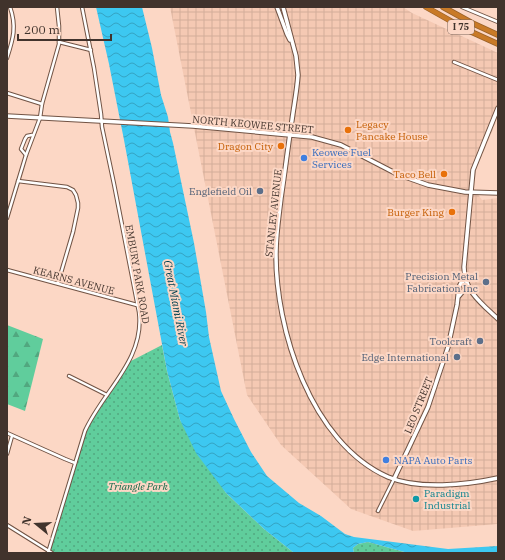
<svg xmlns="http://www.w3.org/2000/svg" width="505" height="560" font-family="'IBM Plex Serif',serif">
	<defs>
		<pattern id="industrial-grid" width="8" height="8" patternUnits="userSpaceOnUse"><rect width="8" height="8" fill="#f5c9b3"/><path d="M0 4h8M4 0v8" fill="none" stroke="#d3ad9a"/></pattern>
		<pattern id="forest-firs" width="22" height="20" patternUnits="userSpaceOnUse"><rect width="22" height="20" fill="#60cd9c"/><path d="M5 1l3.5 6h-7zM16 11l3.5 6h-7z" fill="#51a77f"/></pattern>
		<pattern id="park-dots" width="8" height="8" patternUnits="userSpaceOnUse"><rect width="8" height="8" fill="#60cd9c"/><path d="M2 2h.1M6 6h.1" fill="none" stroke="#51a77f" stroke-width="1.8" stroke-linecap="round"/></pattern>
		<pattern id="water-waves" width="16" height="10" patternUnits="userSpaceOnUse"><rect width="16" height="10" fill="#3dc8f1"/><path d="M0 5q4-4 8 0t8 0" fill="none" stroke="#35a3c3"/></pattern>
	</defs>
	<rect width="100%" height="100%" fill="#fcd7c5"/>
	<polygon fill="url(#industrial-grid)" points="170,7 403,7 412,13 498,53 498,117 476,170 474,189 482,200 498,198 498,524 413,531 351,509 281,445 247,395"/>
	<polygon fill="url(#forest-firs)" points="7,325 43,339 25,411 7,404"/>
	<g fill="url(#park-dots)">
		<polygon points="162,345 167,371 180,420 226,493 264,529 294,553 52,553 49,551 88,424 129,362"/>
		<polygon points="368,542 408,553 354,553 353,548 358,544"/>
	</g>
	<polygon fill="url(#water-waves)" points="96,7 142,7 152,48 161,95 168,117 170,132 173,143 194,243 206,312 209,337 221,391 234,419 251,452 267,476 299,503 321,516 345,534 354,537 448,549 498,546 498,553 408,553 368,542 358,544 353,548 354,553 294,553 264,529 226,493 196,453 180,420 167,371 124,140 109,64"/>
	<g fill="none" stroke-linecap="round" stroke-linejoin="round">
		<g stroke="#715344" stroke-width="4.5">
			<g id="street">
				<polyline points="462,7 498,22"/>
				<polyline points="59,42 91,50"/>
				<path d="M7,58c6,-19 10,-31 3,-51"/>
				<polyline points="454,62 498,80"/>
				<polyline points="7,93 42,104"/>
				<polyline points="26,155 21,149 25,139 27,136 32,135"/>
				<polyline points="18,181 67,187 73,190 76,195 78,203 78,208 73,232 58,283"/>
				<polyline points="7,218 26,155 40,118 42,104 59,44 59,26 57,7"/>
				<polyline points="7,270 137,305"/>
				<polyline points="69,376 107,395"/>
				<polyline points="7,433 65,459 75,463"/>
				<polyline points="7,454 12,436"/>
				<polyline points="378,511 394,479"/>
				<polyline points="7,525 52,553"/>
				<path d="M48,553l37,-122c18,-40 60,-71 54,-119l-25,-128 -12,-57 -1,-13 -7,-46 -12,-61"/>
			</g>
		</g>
		<g stroke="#715344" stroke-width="5.5">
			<g id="secondary">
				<polyline points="277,7 287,34 290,40"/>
				<path d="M283,7l13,49 2,19c-1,15 -4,30 -6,45 -4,26 -7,52 -11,78 -2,18 -5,36 -5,54 -1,77 35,191 112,225 31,13 78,8 110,1"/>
				<path d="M498,108l-25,62 -9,97c0,24 18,37 34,52"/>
				<polyline points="7,116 193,126 312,137 341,145 397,174 428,185 465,192 498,193"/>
				<polyline points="459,296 464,290 469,288"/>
				<polyline points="394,479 428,407 448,347 457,305 459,287 461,283 465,280"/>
			</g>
		</g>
		<g stroke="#996129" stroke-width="6">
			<g id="highway">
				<polyline points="426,7 465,29 498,44"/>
				<polyline points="443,7 472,23 498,35"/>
			</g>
		</g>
		<use href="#street" stroke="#fff" stroke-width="2.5"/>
		<use href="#secondary" stroke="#fff" stroke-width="3.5"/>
		<use href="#highway" stroke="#c97a27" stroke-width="4.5"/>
	</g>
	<g fill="#e8710a" stroke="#fcd7c5" stroke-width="1.5">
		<circle cx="348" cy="130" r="4"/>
		<circle cx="281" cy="146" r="4"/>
		<circle cx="444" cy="174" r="4"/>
		<circle cx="452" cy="212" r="4"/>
	</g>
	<g fill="#3f7fe0" stroke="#fcd7c5" stroke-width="1.5">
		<circle cx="304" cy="158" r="4"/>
		<circle cx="386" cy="460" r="4"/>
	</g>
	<g fill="#5c6f8a" stroke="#fcd7c5" stroke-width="1.5">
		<circle cx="260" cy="191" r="4"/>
		<circle cx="486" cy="282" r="4"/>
		<circle cx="480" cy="341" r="4"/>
		<circle cx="457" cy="357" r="4"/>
	</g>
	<circle fill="#0f9aa8" stroke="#fcd7c5" stroke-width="1.5" cx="416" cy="499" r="4"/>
	<g text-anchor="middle" stroke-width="4" stroke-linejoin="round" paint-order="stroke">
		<rect fill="#fcd7c5" stroke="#79645a" stroke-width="1" x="448" y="20" width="26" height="14" rx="3"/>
		<g font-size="9" font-weight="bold" fill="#41332c">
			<text x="461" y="30">I 75</text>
		</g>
		<g font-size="10" fill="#41332c" stroke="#fcd7c5">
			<text transform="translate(253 124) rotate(5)" y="4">NORTH KEOWEE STREET</text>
			<text transform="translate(273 213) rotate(-84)" y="4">STANLEY AVENUE</text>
			<text transform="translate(138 274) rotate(80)" y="4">EMBURY PARK ROAD</text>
			<text transform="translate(74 280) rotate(15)" y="4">KEARNS AVENUE</text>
			<text transform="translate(418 405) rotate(-68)" y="4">LEO STREET</text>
		</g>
		<g font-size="10" fill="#c56008" stroke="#fcd7c5" text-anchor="end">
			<text x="356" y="128" text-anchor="start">Legacy<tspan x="356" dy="12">Pancake House</tspan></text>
			<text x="273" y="150">Dragon City</text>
			<text x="436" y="178">Taco Bell</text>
			<text x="444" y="216">Burger King</text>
		</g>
		<g font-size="10" fill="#366cbe" stroke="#fcd7c5" text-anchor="start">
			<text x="312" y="156">Keowee Fuel<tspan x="312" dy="12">Services</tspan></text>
			<text x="394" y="464">NAPA Auto Parts</text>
		</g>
		<g font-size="10" fill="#4e5e75" stroke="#fcd7c5" text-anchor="end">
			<text x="252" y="195">Englefield Oil</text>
			<text x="478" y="280">Precision Metal<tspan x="478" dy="12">Fabrication Inc</tspan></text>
			<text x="472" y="345">Toolcraft</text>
			<text x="449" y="361">Edge International</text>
		</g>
		<g font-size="10" font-style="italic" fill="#106747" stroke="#fcd7c5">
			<text x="138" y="490">Triangle Park</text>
		</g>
		<g font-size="10" fill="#0d838f" stroke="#fcd7c5" text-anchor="start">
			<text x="424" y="497">Paradigm<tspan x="424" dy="12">Industrial</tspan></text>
		</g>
		<g font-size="11" font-style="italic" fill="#004050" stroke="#fcd7c5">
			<text transform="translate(176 303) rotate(79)" y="4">Great Miami River</text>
		</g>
	</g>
	<rect width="505" height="560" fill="none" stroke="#41332c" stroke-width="16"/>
	<g transform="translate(36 524) rotate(288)" stroke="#fcd7c5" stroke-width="3" paint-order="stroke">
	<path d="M0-3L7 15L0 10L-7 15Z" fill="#41332c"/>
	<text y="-6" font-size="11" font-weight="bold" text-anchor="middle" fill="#41332c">N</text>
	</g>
	<path d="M18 34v6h93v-6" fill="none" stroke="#41332c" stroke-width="2"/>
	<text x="24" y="34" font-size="12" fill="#41332c" stroke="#fcd7c5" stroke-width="3" paint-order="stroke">200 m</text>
</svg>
